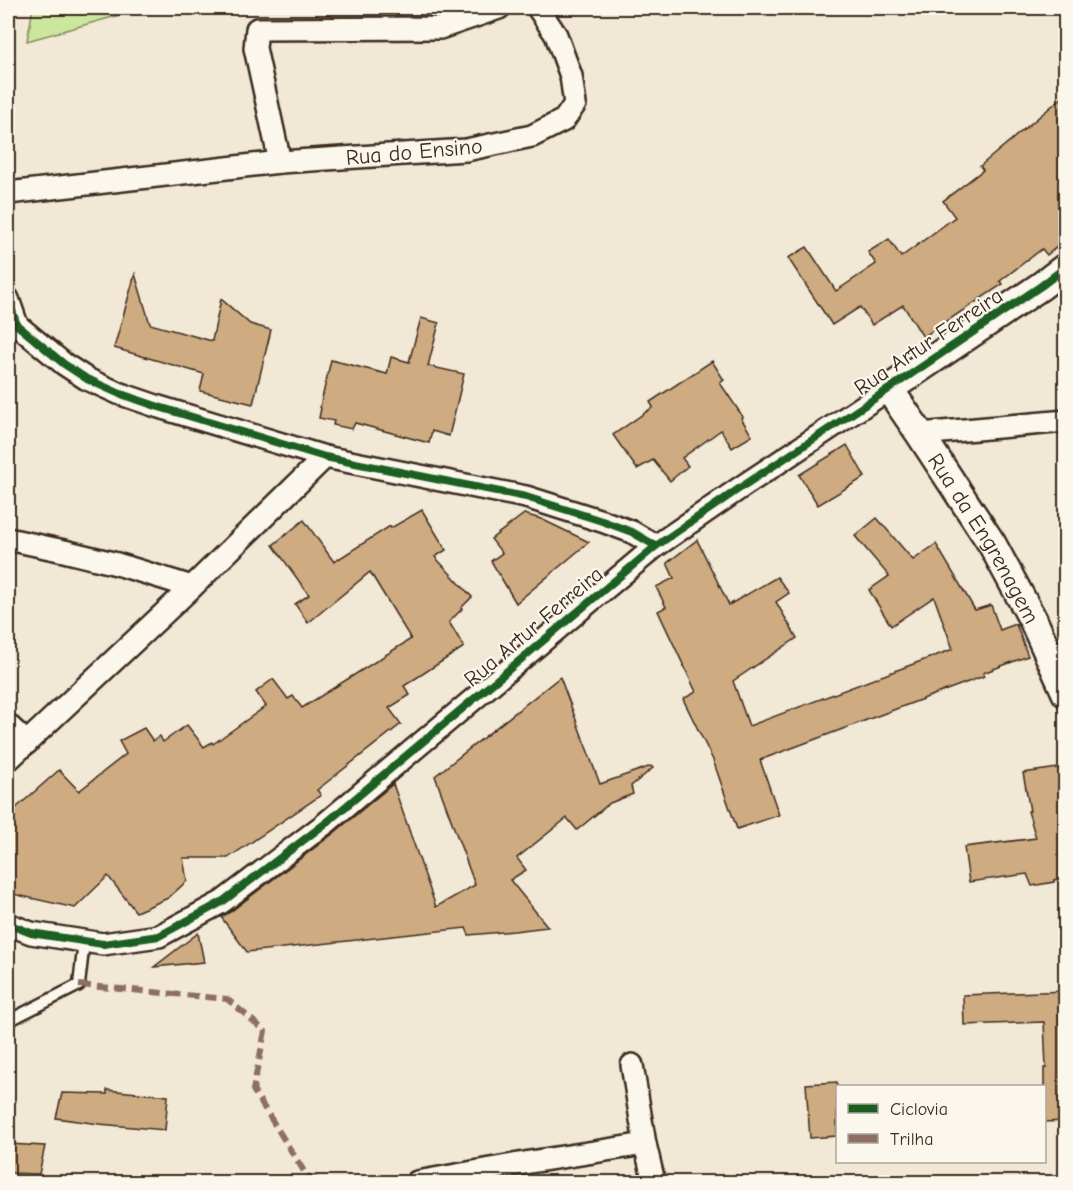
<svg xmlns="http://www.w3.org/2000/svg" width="1073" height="1190" font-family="'Comic Neue',sans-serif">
	<rect width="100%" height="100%" fill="#f2e8d6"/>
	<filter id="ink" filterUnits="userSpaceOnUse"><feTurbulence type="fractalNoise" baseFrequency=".0167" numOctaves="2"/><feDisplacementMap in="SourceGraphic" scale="12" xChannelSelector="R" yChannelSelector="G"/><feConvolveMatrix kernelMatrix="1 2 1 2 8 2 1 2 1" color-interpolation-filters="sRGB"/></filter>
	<g filter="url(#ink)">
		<polygon fill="#cce79d" stroke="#84885e" stroke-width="1.5" points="33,8 145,8 27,41"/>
		<g fill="#ceab80" stroke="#3b2a1e" stroke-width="1.5">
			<polygon points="1065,95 1065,240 1047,255 1042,249 1000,281 1003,284 923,337 903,305 872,325 860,307 832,325 788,258 807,247 836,291 876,264 868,252 889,239 901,257 955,217 943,201 983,170 980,166"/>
			<polygon points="135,274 150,324 212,341 221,299 250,324 271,330 253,404 200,391 204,374 114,348"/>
			<polygon points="421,318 439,323 428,366 464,374 449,436 432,431 429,443 355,423 352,429 333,425 334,421 319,418 321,408 320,407 331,360 387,374 391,357 409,362"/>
			<polygon points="712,361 724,380 720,383 743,417 741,418 752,436 732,448 721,430 682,458 688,466 670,481 653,460 637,469 613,435 653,407 650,402"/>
			<polygon points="847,445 865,477 818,505 799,475"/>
			<polygon points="422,510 446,550 435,557 472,597 461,608 462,609 449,622 464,647 404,686 410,695 389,708 401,724 317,790 321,795 228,858 183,858 187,881 168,898 136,912 108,876 75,908 8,893 8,815 59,770 79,791 126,754 119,741 144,728 153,741 160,736 163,742 187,725 204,747 212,742 213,744 266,706 256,692 273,679 288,699 293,696 302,708 411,639 370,572 308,623 295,604 309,595 273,545 304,520 334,562 390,526 391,528"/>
			<polygon points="524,514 541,519 589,542 516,603 491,561 502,553 491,539"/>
			<polygon points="877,518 913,560 936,544 975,610 991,605 1000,630 1016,624 1028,656 983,673 984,676 760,760 779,815 737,829 713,760 683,699 696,692 658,611 666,607 656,587 674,578 667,563 697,540 729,605 777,577 789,593 776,602 797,638 733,681 749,726 953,649 934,597 891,626 869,590 889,576 855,536"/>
			<polygon points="560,677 600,784 651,766 653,768 631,786 633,794 610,803 577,830 567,818 517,858 526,870 510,880 548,927 514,931 469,935 466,928 247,952 221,917 230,912 334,833 393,784 436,907 475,885 435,776"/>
			<polygon points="1065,767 1065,878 1054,880 1054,882 1032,886 1027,874 969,882 964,847 1036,838 1028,811 1030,811 1023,773"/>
			<polygon points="198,933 204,962 154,967"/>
			<polygon points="1065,991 1065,1121 1044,1122 1044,1068 1046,1068 1044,1022 964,1025 963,995"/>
			<polygon points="837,1082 837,1136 810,1138 806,1084"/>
			<polygon points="107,1090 168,1096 165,1130 99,1124 56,1118 62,1093 107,1094"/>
			<polygon points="8,1144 45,1146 39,1174 8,1173"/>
		</g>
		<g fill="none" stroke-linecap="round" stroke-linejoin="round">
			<g stroke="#3b2a1e" stroke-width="15">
				<polyline id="service" points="8,1021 79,985 84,941"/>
			</g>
			<g stroke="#3b2a1e" stroke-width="26">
				<g id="minor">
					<polyline points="280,162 466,150 532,136 564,120 575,104 571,76 556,35 538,8"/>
					<polyline points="8,193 280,162 255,48 257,29 440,28 499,8"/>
					<polyline points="8,299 17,325 64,364 87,379 118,393 159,407 325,457 526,497 602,521 632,532 656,546"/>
					<polyline points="920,434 1066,421"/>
					<polyline points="8,539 64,551 117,564 192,587"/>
					<polyline points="8,725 27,743"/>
					<polyline points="8,760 192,587 325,457"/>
					<polyline points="8,924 31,933 103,944 159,936 222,902 326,823 656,546 740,488 889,389"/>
					<polyline points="632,1065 645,1144 654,1182"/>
					<polyline points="417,1182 530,1162 645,1144"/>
				</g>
			</g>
			<g stroke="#3b2a1e" stroke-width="32">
				<g id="tertiary">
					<path id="s1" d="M1066,267l-25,19 -152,103 31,45 72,110 41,76 33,73"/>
				</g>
			</g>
			<use href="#service" stroke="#fbf7ec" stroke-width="10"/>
			<use href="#minor" stroke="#fbf7ec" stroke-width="21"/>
			<use href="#tertiary" stroke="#fbf7ec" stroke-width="27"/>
			<polyline stroke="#8d6e63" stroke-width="6" stroke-dasharray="12 6" stroke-linecap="butt" points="79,985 227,999 265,1031 253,1090 307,1176 322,1182"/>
			<g stroke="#fbf7ec" stroke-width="11">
				<g id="cycleway">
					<polyline points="8,299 17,325 64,364 87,379 118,393 159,407 325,457 526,497 602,521 632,532 656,546"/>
					<polyline points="8,924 31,933 103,944 159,936 222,902 326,823 656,546 740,488 889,389 1041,286 1066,267"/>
				</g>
			</g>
			<use href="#cycleway" stroke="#1b5e20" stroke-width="8"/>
		</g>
	</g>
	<g text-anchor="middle" stroke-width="4.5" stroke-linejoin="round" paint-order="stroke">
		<g font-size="22" fill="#3b2a1e" stroke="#fbf7ec">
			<text transform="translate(414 151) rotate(-5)" y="8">Rua do Ensino</text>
			<text transform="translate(928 341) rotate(-34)" y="8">Rua Artur Ferreira</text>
			<text dy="8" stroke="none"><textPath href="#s1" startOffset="392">Rua da Engrenagem</textPath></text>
			<text transform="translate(533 626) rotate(-40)" y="8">Rua Artur Ferreira</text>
		</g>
	</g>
	<rect width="1073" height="1190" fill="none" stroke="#fbf7ec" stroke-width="30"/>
	<rect x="15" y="15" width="1043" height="1160" fill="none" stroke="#3b2a1e" stroke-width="2" filter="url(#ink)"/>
	<rect x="836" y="1085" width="210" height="78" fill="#fbf7ec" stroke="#aea59a" stroke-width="1.5"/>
	<rect x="848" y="1104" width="30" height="9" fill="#1b5e20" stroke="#aea59a" stroke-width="1.5"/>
	<text x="890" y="1115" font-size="18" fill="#3b2a1e">Ciclovia</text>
	<rect x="848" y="1134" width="30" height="9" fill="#8d6e63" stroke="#aea59a" stroke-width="1.5"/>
	<text x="890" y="1145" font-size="18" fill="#3b2a1e">Trilha</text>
</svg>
